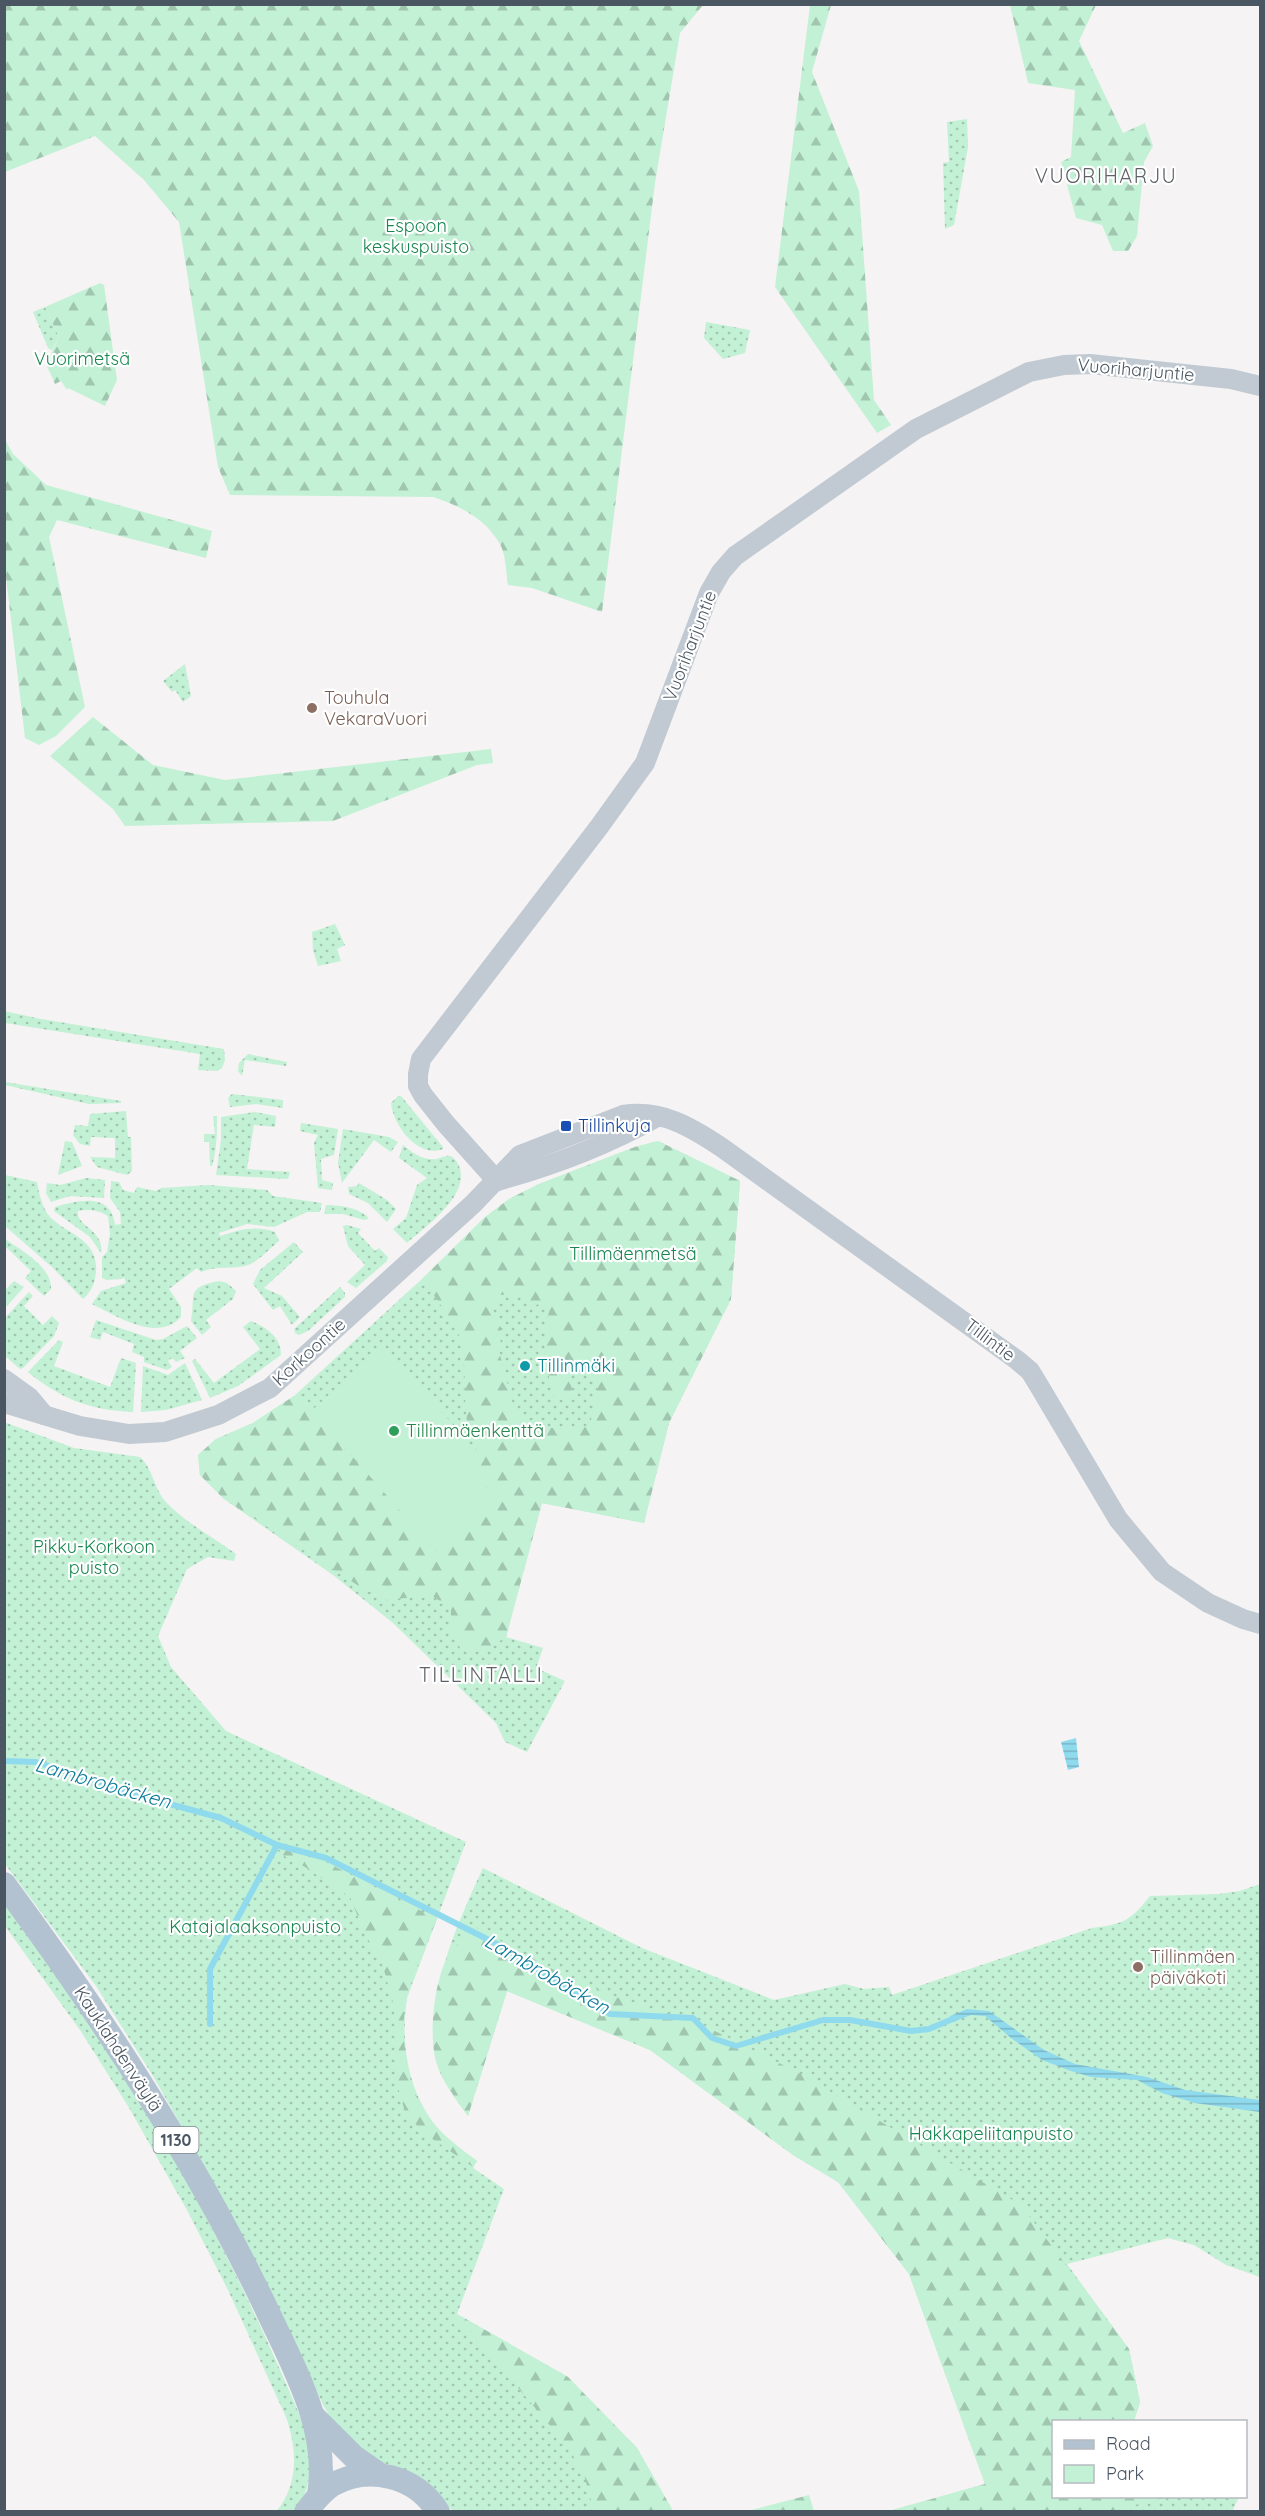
<svg xmlns="http://www.w3.org/2000/svg" width="1265" height="2516" font-family="Quicksand,sans-serif">
	<defs>
		<pattern id="green-dots" width="8" height="8" patternUnits="userSpaceOnUse" patternTransform="scale(1.5)"><rect width="8" height="8" fill="#c3f1d5"/><path d="M2 2h.1M6 6h.1" fill="none" stroke="#a0c6b0" stroke-width="1.8" stroke-linecap="round"/></pattern>
		<pattern id="forest-firs" width="22" height="20" patternUnits="userSpaceOnUse" patternTransform="scale(1.5)"><rect width="22" height="20" fill="#c3f1d5"/><path d="M5 1l3.5 6h-7zM16 11l3.5 6h-7z" fill="#a0c6b0"/></pattern>
		<pattern id="water-rules" width="6" height="5" patternUnits="userSpaceOnUse" patternTransform="scale(1.5)"><rect width="6" height="5" fill="#90daee"/><path d="M0 2.5h6" fill="none" stroke="#78b4c4"/></pattern>
	</defs>
	<rect width="100%" height="100%" fill="#f5f3f3"/>
	<g fill="url(#green-dots)">
		<polygon points="967,119 968,147 954,225 945,229 943,163 949,162 947,122"/>
		<polygon points="45,307 59,337 52,350 48,348 33,312"/>
		<polygon points="706,322 750,330 745,353 723,359 704,338"/>
		<polygon points="185,664 191,696 183,702 175,690 172,692 163,681"/>
		<polygon points="335,924 345,945 337,949 341,961 318,966 313,950 312,932"/>
		<polygon points="4,1011 41,1019 224,1049 225,1060 222,1068 217,1071 198,1070 200,1054 5,1023"/>
		<polygon points="248,1054 287,1062 286,1066 245,1060 242,1076 238,1071 239,1063"/>
		<polygon points="5,1082 121,1101 121,1103 89,1104 5,1085"/>
		<polygon points="232,1094 283,1100 283,1108 256,1104 230,1107 228,1098"/>
		<path d="M398,1096h3l42,51v2c-25,10 -50,-24 -52,-46z"/>
		<polygon points="126,1111 128,1137 131,1137 132,1171 127,1175 97,1167 90,1157 115,1158 115,1138 91,1137 90,1146 80,1144 73,1135 75,1125 88,1126 90,1114"/>
		<polygon points="255,1112 276,1116 275,1127 254,1125 247,1169 290,1172 288,1179 216,1175 221,1140 221,1117"/>
		<path d="M213,1116h4c0,17 0,33 -5,50h-2l-1,-24h-5v-8h11z"/>
		<polygon points="301,1123 338,1129 334,1155 321,1159 322,1180 333,1183 332,1190 318,1188 314,1143 318,1135 300,1131"/>
		<polygon points="343,1129 389,1137 398,1142 391,1152 374,1140 342,1183 338,1163"/>
		<polygon points="65,1141 72,1142 82,1166 58,1175"/>
		<polygon points="658,1141 740,1181 731,1299 669,1423 644,1523 542,1503 506,1637 543,1648 536,1668 565,1681 527,1752 505,1742 496,1723 393,1623 333,1575 224,1499 200,1475 198,1455 216,1439 253,1423 294,1396 422,1279 484,1218 509,1199 539,1184 635,1147"/>
		<path d="M403,1145c10,8 20,16 34,14 3,-1 10,-4 13,-3 4,1 8,7 9,10 12,29 -33,60 -52,77l-14,-14 13,-11 11,-33 10,-7 -28,-20z"/>
		<path d="M5,1175l32,7c2,11 5,26 13,35 18,18 48,22 46,54 -1,12 -4,20 -13,28l-30,-31 -48,-42z"/>
		<polygon points="86,1178 105,1180 104,1198 70,1196 51,1202 46,1193 47,1183 60,1185"/>
		<path d="M111,1181l8,1 4,8 11,3 3,-6 19,4 5,-3 48,-3 58,5 6,6 49,7 -2,9h-13l-33,15 -27,-3 -28,9 1,3c20,-6 34,-11 55,-4l4,9c-9,7 -20,20 -31,24 -15,5 -32,0 -47,7l-4,-4 -28,21 12,18v10c-24,26 -64,-1 -89,-13l9,-13 25,-8 -2,-6 -2,2 -15,1 -5,-2v-21l5,-5 3,-18 -2,-18c-9,-6 -20,-7 -30,-5 -3,15 27,19 23,42l-11,-16 -36,-26 1,-4c23,-7 56,-15 60,18l6,-1 -1,-12 -10,-14z"/>
		<polygon points="359,1183 387,1200 396,1209 387,1222 368,1203 349,1194 348,1187 357,1186"/>
		<path d="M326,1205c16,1 27,1 41,11l1,3 -4,1 -21,-6h-19z"/>
		<polygon points="347,1225 361,1229 358,1233 375,1251 379,1248 388,1257 387,1261 356,1288 347,1282 365,1265 348,1246 343,1226"/>
		<path d="M4,1238c16,12 48,28 47,51l-7,7 -19,-18 6,-7 -24,-23 -2,1z"/>
		<polygon points="294,1242 303,1252 264,1288 282,1296 300,1317 292,1325 280,1306 273,1310 253,1284 260,1270"/>
		<polygon points="14,1281 24,1287 5,1308 5,1290"/>
		<path d="M219,1281l8,2 9,8 -3,8 -27,21 5,7 -9,8 -11,-14c5,-26 -6,-34 28,-40z"/>
		<polygon points="340,1287 345,1293 345,1297 308,1331 299,1335 295,1333 294,1329"/>
		<polygon points="29,1292 33,1296 24,1306 43,1325 52,1316 59,1323 54,1336 23,1368 20,1369 5,1356 5,1318"/>
		<polygon points="96,1320 156,1340 163,1339 187,1326 197,1338 180,1351 185,1358 176,1362 172,1358 168,1361 172,1367 167,1370 144,1362 144,1357 132,1352 134,1344 103,1332 100,1340 90,1337"/>
		<path d="M251,1321c16,7 30,16 30,34l-43,31 -28,12 -18,-37 3,-2 19,24 46,-34 -17,-22z"/>
		<path d="M59,1340l4,2 -9,24 56,21 11,-29 15,5 -3,49c-44,-2 -72,-13 -105,-40z"/>
		<polygon points="185,1363 202,1400 166,1410 141,1412 143,1366 168,1375"/>
		<path d="M4,1422l70,26 66,9c13,12 14,31 25,44 19,21 48,36 71,53l-2,7 -26,-4 -21,12 -29,67 13,31 55,64 240,111 -59,156c-7,47 1,97 34,134 9,11 24,20 36,29l-4,7 31,21 -47,125 111,63 69,71 36,63h-220l-14,-13 -60,-36 -25,-17 -21,-23 -10,-17 -21,-46 -76,-154 -73,-129 -57,-90 -91,-122z"/>
		<path d="M483,1868l159,80 132,52 71,-16 19,5 25,-2 3,8 200,-67c32,-4 38,-7 58,-32l69,-2 21,-3 20,-7v393l-34,-12 -32,-20 -26,-7 -101,26 62,85 11,53 -6,19 -80,1v74l185,1 -7,15 -343,-1 96,-27 -76,-210 -71,-92 -45,-27 -143,-105 -143,-59 -39,125c-12,-17 -27,-35 -32,-55 -13,-62 21,-137 47,-193z"/>
		<path d="M4,1903c51,71 103,142 148,218 60,100 111,205 155,312 5,28 6,55 -12,78h-18c22,-28 20,-62 9,-94l-58,-127 -40,-78 -60,-106 -48,-76 -75,-104z"/>
	</g>
	<g fill="url(#forest-firs)" fill-rule="evenodd">
		<path d="M5,4l698,1 -23,28 -25,150 -53,429 -70,-24 -24,-3c-2,-12 -2,-30 -8,-41 -15,-26 -40,-38 -67,-47l-203,-2 -12,-28 -39,-245 -35,-42 -49,-44 -90,36z"/>
		<polygon points="810,5 831,5 812,72 859,191 874,400 891,425 877,433 775,287"/>
		<polygon points="1010,5 1096,5 1079,41 1123,133 1145,123 1153,146 1144,162 1137,236 1128,251 1113,251 1102,225 1076,218 1061,162 1071,157 1075,90 1028,83"/>
		<polygon points="100,283 104,285 117,380 105,406 68,388 67,390 61,381 55,384 46,364 59,337 45,307"/>
		<polygon points="4,438 13,454 46,485 212,531 206,558 57,520 49,537 85,707 56,736 39,745 25,738 5,569"/>
		<polygon points="93,717 153,765 225,780 491,749 493,763 477,765 333,821 125,826 113,809 50,756"/>
		<path d="M658,1141l82,40 -9,118 -62,124 -25,100 -102,-20 -36,134c-12,8 -30,19 -45,13l-10,-22v-19l-17,-12h-20l-27,3 -22,-10 -141,-91 -24,-24 -2,-20 18,-16 37,-16 41,-27 18,14 127,145 61,-52 -29,-31 13,-12c-29,-32 -13,-84 -24,-122 -5,-16 -28,-44 -38,-59l62,-61 25,-19 30,-15 96,-37zM519,1294l11,14 13,-6 6,7c-4,35 -6,57 7,92l16,-5 -1,-23 -6,-11 21,6 12,16 -8,41c-34,6 -42,5 -74,-9l-16,-61 1,-27 -8,-19 6,-14z"/>
		<path d="M285,1850l41,12 111,57c-10,25 -23,51 -30,78 -8,30 -1,86 16,113 14,21 34,36 54,51l-4,6 -46,-32 -21,-20 -10,-34 -2,-75 -12,-43 -17,-29 -15,-37 -45,-30 -28,-15z"/>
		<path d="M475,1927l81,44 57,25 90,29 96,48 222,132 108,144 11,53 -6,19 -80,1v74l114,1 -58,14h-221l96,-27 -76,-210 -71,-92 -45,-27 -143,-105 -143,-59 -39,125c-12,-17 -24,-33 -31,-52 -9,-26 -3,-81 10,-106 7,-11 19,-22 28,-31z"/>
		<polygon points="457,2314 568,2377 637,2448 673,2511 594,2511 584,2475 568,2447 471,2332 453,2324"/>
		<polygon points="809,2495 814,2511 748,2511"/>
	</g>
	<polygon fill="#c3f1d5" points="384,1346 484,1460 472,1472 501,1503 439,1555 312,1410"/>
	<g fill="url(#water-rules)">
		<polygon points="1076,1738 1079,1767 1068,1770 1061,1742"/>
		<polygon points="967,2009 989,2011 1044,2050 1075,2064 1147,2077 1185,2090 1260,2100 1260,2112 1195,2103 1162,2093 1137,2080 1091,2077 1071,2071 1042,2060 1011,2038 985,2016 971,2015 953,2022 949,2020 950,2016"/>
	</g>
	<g fill="none" stroke-linecap="round" stroke-linejoin="round">
		<g stroke="#90daee" stroke-width="6">
			<polyline points="4,1761 36,1762 144,1797 221,1818 277,1845 326,1858 501,1946 610,2014 693,2018 712,2038 736,2046 823,2020 850,2020 911,2031 929,2029 955,2018"/>
			<polyline points="210,2024 210,1969 277,1845"/>
		</g>
		<g stroke="#c1cad2" stroke-width="20">
			<polyline points="497,1181 446,1124 423,1095 418,1086 418,1074 421,1059 599,827 645,763 709,593 721,572 735,556 916,429 1029,372 1064,365 1090,364 1231,379 1260,386"/>
			<path d="M497,1181c55,-15 110,-36 160,-64"/>
			<polyline points="4,1379 29,1397 44,1415"/>
			<path d="M4,1403l76,23 49,8 36,-2 53,-17 52,-27 203,-184 47,-49 103,-40c38,-6 68,12 98,32l296,213 13,11 8,13 80,135 44,53 46,31 35,16 17,5"/>
		</g>
		<g stroke="#b3c2d1" stroke-width="24">
			<path d="M4,1884c100,135 191,275 263,426 27,58 63,120 52,185"/>
			<polyline points="313,2416 353,2456 379,2474"/>
			<path d="M306,2512c8,-10 15,-20 26,-27 36,-21 85,-9 106,27"/>
		</g>
	</g>
	<g fill="#8d6e63" stroke="#fff" stroke-width="2">
		<circle cx="312" cy="708" r="6"/>
		<circle cx="1138" cy="1967" r="6"/>
	</g>
	<rect fill="#1a4fb4" stroke="#fff" stroke-width="2" x="560" y="1120" width="12" height="12" rx="3"/>
	<circle fill="#0f9aa8" stroke="#fff" stroke-width="2" cx="525" cy="1366" r="6"/>
	<circle fill="#2e9e5b" stroke="#fff" stroke-width="2" cx="394" cy="1431" r="6"/>
	<g text-anchor="middle" stroke-width="4.5" stroke-linejoin="round" paint-order="stroke">
		<rect fill="#fff" stroke="#808990" stroke-width="1.5" x="153.5" y="2127" width="45" height="26" rx="4.5"/>
		<g font-size="16" font-weight="bold" fill="#4a5661">
			<text x="176" y="2146">1130</text>
		</g>
		<g font-size="18" fill="#17864f" stroke="#fff">
			<text x="416" y="232">Espoon<tspan x="416" dy="21">keskuspuisto</tspan></text>
			<text x="82" y="365">Vuorimetsä</text>
			<text x="633" y="1260">Tillimäenmetsä</text>
			<text x="94" y="1553">Pikku-Korkoon<tspan x="94" dy="21">puisto</tspan></text>
			<text x="255" y="1933">Katajalaaksonpuisto</text>
			<text x="991" y="2140">Hakkapeliitanpuisto</text>
		</g>
		<g font-size="18" fill="#4a5661" stroke="#fff">
			<text transform="translate(1136 370) rotate(5)" y="6">Vuoriharjuntie</text>
			<text transform="translate(690 646) rotate(-69)" y="6">Vuoriharjuntie</text>
			<text transform="translate(990 1340) rotate(37)" y="6">Tillintie</text>
			<text transform="translate(309 1352) rotate(-42)" y="6">Korkoontie</text>
			<text transform="translate(118 2049) rotate(57)" y="6">Kauklahdenväylä</text>
		</g>
		<g font-size="18" fill="#785e54" stroke="#fff" text-anchor="start">
			<text x="324" y="704">Touhula<tspan x="324" dy="21">VekaraVuori</tspan></text>
			<text x="1150" y="1963">Tillinmäen<tspan x="1150" dy="21">päiväkoti</tspan></text>
		</g>
		<g font-size="18" fill="#164399" stroke="#fff" text-anchor="start">
			<text x="578" y="1132">Tillinkuja</text>
		</g>
		<g font-size="18" fill="#0d838f" stroke="#fff" text-anchor="start">
			<text x="537" y="1372">Tillinmäki</text>
		</g>
		<g font-size="18" fill="#27864d" stroke="#fff" text-anchor="start">
			<text x="406" y="1437">Tillinmäenkenttä</text>
		</g>
		<g font-size="20" letter-spacing="1.5" fill="#5f6368" stroke="#fff">
			<text x="1106" y="183">VUORIHARJU</text>
			<text x="481" y="1682">TILLINTALLI</text>
		</g>
		<g font-size="20" font-style="italic" fill="#0c7c9b" stroke="#fff">
			<text transform="translate(103 1783) rotate(16)" y="7">Lambrobäcken</text>
			<text transform="translate(547 1974) rotate(30)" y="7">Lambrobäcken</text>
		</g>
	</g>
	<rect width="1265" height="2516" fill="none" stroke="#4a5661" stroke-width="12"/>
	<rect x="1052" y="2420" width="195" height="78" fill="#ffffff" stroke="#b7bbc0" stroke-width="1.5"/>
	<rect x="1064" y="2440" width="30" height="9" fill="#b3c2d1" stroke="#b7bbc0" stroke-width="1.5"/>
	<text x="1106" y="2450" font-size="18" fill="#4a5661">Road</text>
	<rect x="1064" y="2465" width="30" height="18" fill="#c3f1d5" stroke="#b7bbc0" stroke-width="1.5"/>
	<text x="1106" y="2480" font-size="18" fill="#4a5661">Park</text>
</svg>
